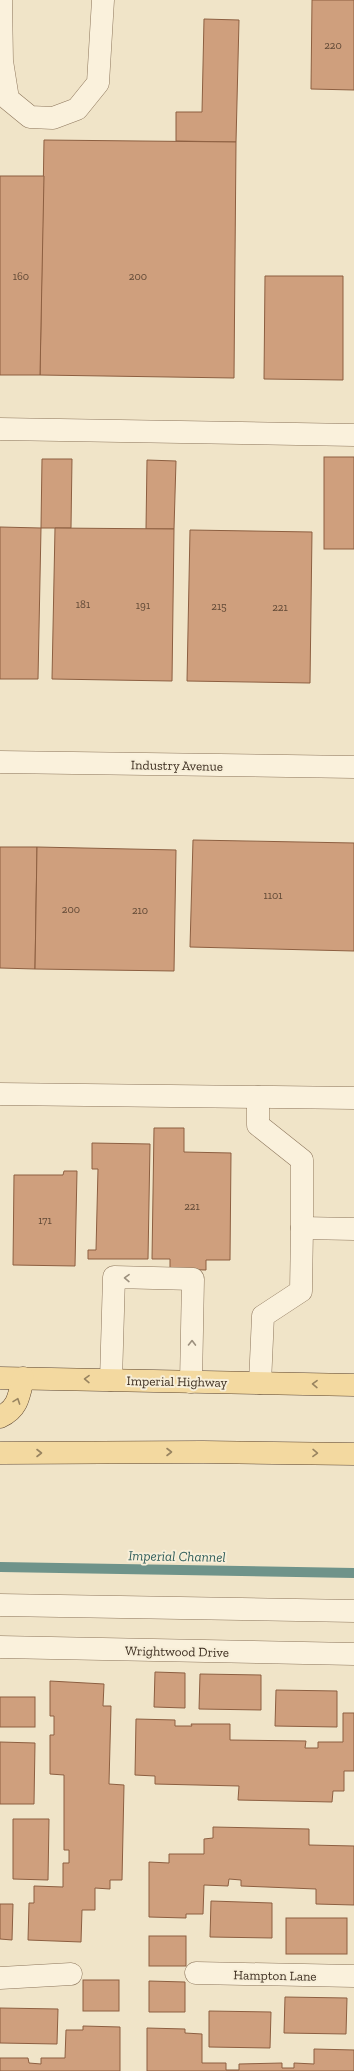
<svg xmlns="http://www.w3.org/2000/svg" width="354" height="2071" font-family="'Zilla Slab',serif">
	<rect width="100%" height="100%" fill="#f0e4c8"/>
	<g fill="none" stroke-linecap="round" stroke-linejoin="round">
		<polyline stroke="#6f938a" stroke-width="10" points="0,1567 354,1573"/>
	</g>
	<g fill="#cf9f7d" stroke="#8d5f41">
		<polygon points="312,0 354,0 354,90 311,89"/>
		<polygon points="204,19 239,20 236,142 176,141 176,112 202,112"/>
		<polygon points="44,140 236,142 234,378 40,375"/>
		<polygon points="0,176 44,176 40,375 0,375"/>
		<polygon points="265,276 343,276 343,380 264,379"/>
		<rect x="324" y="457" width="30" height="92"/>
		<polygon points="42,459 72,459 71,528 41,528"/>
		<polygon points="147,460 176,461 174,529 146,529"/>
		<polygon points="0,527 41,528 38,679 0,679"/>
		<polygon points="55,528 174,529 172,681 52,679"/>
		<polygon points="190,530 312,532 310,683 187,681"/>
		<polygon points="193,840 354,843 354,951 190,947"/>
		<polygon points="0,847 37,847 35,969 0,968"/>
		<polygon points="37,847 176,850 174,971 35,969"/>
		<polygon points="154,1128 184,1128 184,1152 231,1153 230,1260 206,1260 206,1270 170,1269 170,1259 152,1259"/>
		<polygon points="92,1143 150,1144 148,1259 88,1259 88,1250 96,1250 98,1169 92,1169"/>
		<polygon points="64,1171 77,1171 75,1266 13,1265 14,1175 63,1175"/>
		<polygon points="155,1672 185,1673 185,1708 154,1707"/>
		<polygon points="200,1674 261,1675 261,1710 199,1709"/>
		<polygon points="50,1681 104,1684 103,1706 111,1706 109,1784 124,1785 122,1880 110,1880 110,1889 95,1888 95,1910 82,1910 81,1942 28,1940 29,1903 34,1903 34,1886 63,1887 63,1863 69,1863 69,1850 64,1850 64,1775 50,1774 50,1735 54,1735 54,1716 50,1716"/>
		<polygon points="276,1690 337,1691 337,1727 275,1726"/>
		<rect x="0" y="1697" width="35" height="30"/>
		<polygon points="343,1713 354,1713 354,1771 344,1771 344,1791 333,1791 332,1802 238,1800 239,1786 155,1784 155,1776 135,1775 136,1719 175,1720 175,1726 192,1726 191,1724 230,1724 230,1740 306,1741 305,1748 318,1748 318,1742 343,1742"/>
		<polygon points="0,1742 35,1743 34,1804 0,1804"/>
		<polygon points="13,1819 49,1819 48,1880 13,1879"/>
		<polygon points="213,1827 309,1829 309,1845 354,1846 354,1905 316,1904 316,1889 241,1886 241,1880 229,1879 228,1886 204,1885 203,1914 186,1914 186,1918 149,1917 149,1862 169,1863 169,1854 204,1854 204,1839 213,1838"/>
		<polygon points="211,1901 272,1903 272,1938 210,1937"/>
		<polygon points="0,1904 13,1904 12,1940 0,1939"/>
		<rect x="286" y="1918" width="61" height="36"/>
		<rect x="149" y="1936" width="37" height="30"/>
		<rect x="83" y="1980" width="36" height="31"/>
		<polygon points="149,1981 185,1982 185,2012 149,2012"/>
		<polygon points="285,1997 347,1998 346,2034 284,2033"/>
		<polygon points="0,2008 58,2009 57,2044 0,2043"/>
		<polygon points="209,2011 271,2012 270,2048 209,2047"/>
		<polygon points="83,2026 120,2027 120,2071 0,2071 0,2058 28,2058 29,2063 41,2064 41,2058 65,2058 66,2030 83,2030"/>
		<polygon points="147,2028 185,2029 185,2033 202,2034 202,2063 226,2063 226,2070 239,2070 239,2064 282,2063 282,2068 294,2068 294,2063 314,2064 314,2049 354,2050 354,2071 147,2071"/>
	</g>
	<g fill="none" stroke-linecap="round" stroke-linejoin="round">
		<g stroke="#8d765c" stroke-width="23">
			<g id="minor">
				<polyline points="1,0 2,61 8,99 30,117 53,118 77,109 98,83 103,0"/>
				<polyline points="0,429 354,435"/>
				<polyline points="0,762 354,767"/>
				<polyline points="0,1094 354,1098"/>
				<polyline points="258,1097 258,1125 302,1160 302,1228"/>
				<polyline points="111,1380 114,1277 193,1279 191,1382"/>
				<polyline points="260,1383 263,1316 301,1291 302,1228 354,1229"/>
				<polyline points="0,1605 354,1611"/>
				<polyline points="0,1647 354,1654"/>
				<polyline points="196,1973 354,1976"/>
				<polyline points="0,1978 71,1974"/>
			</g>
		</g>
		<g stroke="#5b4430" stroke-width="23">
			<g id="major">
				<polyline points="0,1378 354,1385"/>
				<path d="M0,1417c18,-8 19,-21 23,-39"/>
				<polyline points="0,1453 203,1452 354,1454"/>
			</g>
		</g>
		<use href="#minor" stroke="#faf1dc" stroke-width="22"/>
		<use href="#major" stroke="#f3d9a0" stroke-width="22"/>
	</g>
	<defs><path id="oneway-chevron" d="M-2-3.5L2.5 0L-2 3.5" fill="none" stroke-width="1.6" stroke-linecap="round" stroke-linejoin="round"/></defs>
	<g stroke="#9c907e">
		<use href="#oneway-chevron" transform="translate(127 1278) rotate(-179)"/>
		<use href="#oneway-chevron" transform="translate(192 1343) rotate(-89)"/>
	</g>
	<g stroke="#988460">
		<use href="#oneway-chevron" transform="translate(87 1379) rotate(-179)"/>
		<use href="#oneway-chevron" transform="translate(315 1384) rotate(-179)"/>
		<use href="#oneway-chevron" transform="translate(17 1401) rotate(-70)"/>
		<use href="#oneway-chevron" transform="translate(169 1452)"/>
		<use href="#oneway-chevron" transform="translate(39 1453)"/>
		<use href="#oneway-chevron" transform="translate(315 1453) rotate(1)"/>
	</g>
	<g text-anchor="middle" stroke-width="4" stroke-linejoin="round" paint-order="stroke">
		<g font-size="11" fill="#624a37">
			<text x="333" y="49">220</text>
			<text x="21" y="280">160</text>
			<text x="138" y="280">200</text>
			<text x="83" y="608">181</text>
			<text x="143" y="609">191</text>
			<text x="219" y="610">215</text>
			<text x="280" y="611">221</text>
			<text x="273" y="899">1101</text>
			<text x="71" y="913">200</text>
			<text x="140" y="914">210</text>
			<text x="192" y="1210">221</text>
			<text x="45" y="1224">171</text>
		</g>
		<g font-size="13" fill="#3d2e20" stroke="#f7eed8">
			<text transform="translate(177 765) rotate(1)" y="5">Industry Avenue</text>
			<text transform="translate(177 1381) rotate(1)" y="5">Imperial Highway</text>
			<text transform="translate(177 1651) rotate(1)" y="5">Wrightwood Drive</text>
			<text transform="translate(275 1975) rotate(1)" y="5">Hampton Lane</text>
		</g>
		<g font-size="14" font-style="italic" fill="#2f5d5a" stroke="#f7eed8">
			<text transform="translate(177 1556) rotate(1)" y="5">Imperial Channel</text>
		</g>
	</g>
</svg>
